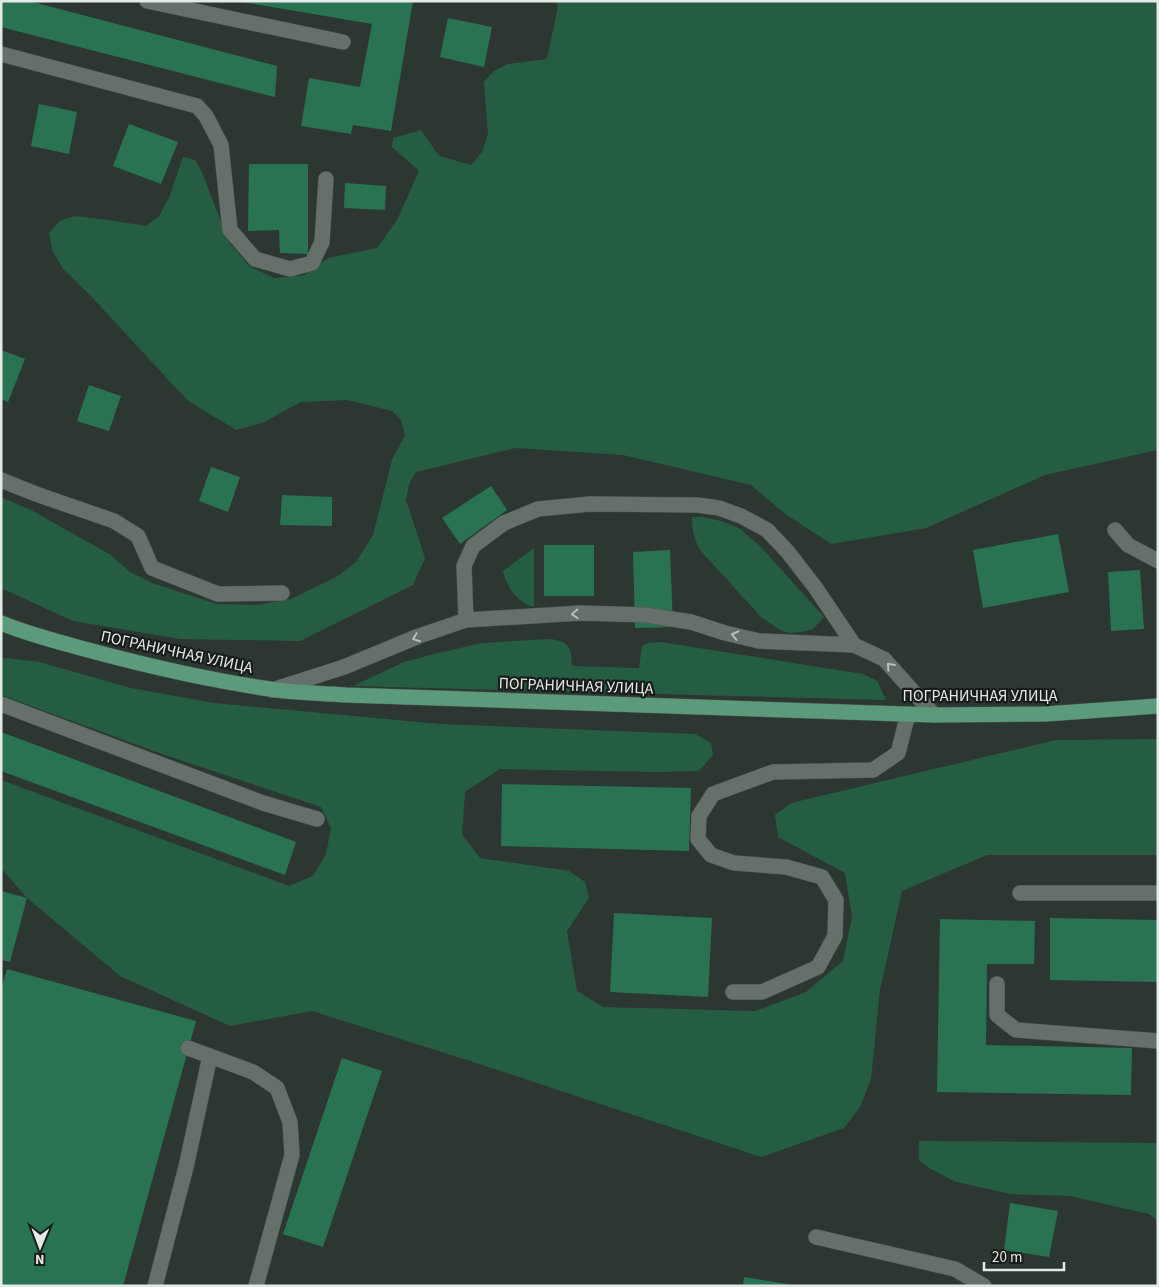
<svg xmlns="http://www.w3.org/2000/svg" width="1159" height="1287" font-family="'Source Sans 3',sans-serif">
	<rect width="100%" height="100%" fill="#2d3731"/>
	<g fill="#255d43">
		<polygon points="556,1 1158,1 1158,450 1045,475 926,528 831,544 784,513 751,485 623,455 515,448 416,472 409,484 406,500 425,558 413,585 300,641 180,639 73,621 1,588 1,497 31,510 111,555 130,572 152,583 217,604 256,605 291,599 338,576 356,562 373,535 392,460 405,435 401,420 392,411 347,400 301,402 262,423 236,430 187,400 90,295 63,269 53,252 49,233 60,221 74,216 101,219 146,226 159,216 169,198 183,157 195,160 201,170 229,242 249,266 274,278 305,275 328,258 377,248 397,220 419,171 392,147 393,138 421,130 439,156 471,165 482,152 488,134 484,82 494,71 508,64 547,59 558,6"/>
		<path d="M692,517h11l18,4 18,7 21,18 64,71 -11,12 -12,3 -12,1 -9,-3 -19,-13 -61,-67c-6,-11 -8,-21 -8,-33z"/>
		<path d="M534,548v59c-16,-3 -28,-21 -31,-36z"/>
		<path d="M550,639c21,3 21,9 22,27l67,2 3,-22 6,-3 13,-1 202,32 14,7 9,19 -533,-14 51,-24 34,-9 44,-10z"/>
		<polygon points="6,658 39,662 131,688 214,703 440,724 695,734 711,743 713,755 699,771 659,772 500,769 465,792 462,834 480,858 569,871 585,882 589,898 567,931 577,991 603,1007 755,1011 806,992 843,961 852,917 845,873 778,837 775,815 791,803 1056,740 1158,739 1158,855 987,855 902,891 880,990 871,1079 860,1107 844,1128 761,1157 467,1060 312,1011 230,1026 120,976 27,898 1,868 1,780 289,886 313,876 326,854 331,828 321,807 165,755 1,695 1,659"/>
		<polygon points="919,1141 1158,1143 1158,1221 1149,1214 1070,1196 1011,1194 956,1182 929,1168 919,1160"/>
	</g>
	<g fill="#2a7352">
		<polygon points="1,1 29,1 277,66 275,97 1,27"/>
		<polygon points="243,1 413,1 391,131 353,125 351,134 301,126 309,78 360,87 372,24 243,2"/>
		<polygon points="448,18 492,27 484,67 440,57"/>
		<polygon points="39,104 77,112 69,154 31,146"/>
		<polygon points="129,124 178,142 161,184 113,166"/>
		<polygon points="249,164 308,164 308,254 280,253 279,230 248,231"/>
		<polygon points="345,183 386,186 385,210 344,208"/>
		<polygon points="1,350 25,359 8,402 1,399"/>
		<polygon points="89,385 121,396 109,431 77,421"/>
		<polygon points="211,467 240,477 228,512 199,501"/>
		<polygon points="491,486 507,510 460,544 442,518"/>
		<polygon points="282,495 332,497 332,526 280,525"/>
		<polygon points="1058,534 1069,592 983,608 973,550"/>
		<rect x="544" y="545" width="50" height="51"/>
		<polygon points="670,550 673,627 635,628 633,552"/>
		<polygon points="1140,570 1144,629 1111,631 1108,572"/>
		<polygon points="1,732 296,842 285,875 1,771"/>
		<polygon points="502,784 691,788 689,851 501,846"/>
		<polygon points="1,891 27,898 10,962 1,960"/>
		<polygon points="614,913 712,918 708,997 610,992"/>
		<polygon points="1050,918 1158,920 1158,982 1050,980"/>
		<polygon points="940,919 1035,921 1034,964 987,964 986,1045 1132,1048 1131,1095 937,1092"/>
		<polygon points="7,969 196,1021 123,1286 1,1286 1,990"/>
		<polygon points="342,1058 382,1071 323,1247 283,1234"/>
		<polygon points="1010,1203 1058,1211 1049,1257 1004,1250"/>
		<polygon points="744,1277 794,1285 794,1286 743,1286"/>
	</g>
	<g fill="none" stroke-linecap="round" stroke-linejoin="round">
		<g stroke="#4b534e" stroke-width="16">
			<g id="minor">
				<polyline points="147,1 343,42"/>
				<polyline points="1,54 197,106 206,116 221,145 230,230 255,259 290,269 312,263 322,242 326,179"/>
				<polyline points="1,480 36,494 114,521 138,536 152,568 218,594 282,593"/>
				<polyline points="1115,530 1128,545 1158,561"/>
				<polyline points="466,620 464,566 473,546 504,523 538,509 590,504 697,505 719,508 741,516 767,530 787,551 815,587 854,645"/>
				<polyline points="272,690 344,667 419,636 466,620 581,613 646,615 691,622 725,633 759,641 854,645 884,659 934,715"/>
				<polyline points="1,704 263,803 317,819"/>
				<polyline points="1020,893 1158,893"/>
				<polyline points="997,984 997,1015 1016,1030 1158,1041"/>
				<polyline points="733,992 762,992 818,967 835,936 836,900 822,877 786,867 734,863 711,855 698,839 699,816 713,794 773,772 873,770 898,753 908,714"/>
				<polyline points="188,1048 253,1072 277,1088 290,1122 292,1155 256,1286"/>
				<polyline points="816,1237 955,1269 984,1286"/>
				<polyline points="155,1286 186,1167 210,1056"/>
			</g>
		</g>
		<g stroke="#4b534e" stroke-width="16">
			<path id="major" d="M1,623c34,14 70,22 106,32 54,14 108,26 163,34 25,4 51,4 76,6l588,20 111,-1 113,-8"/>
		</g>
		<use href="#minor" stroke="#65706a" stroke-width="15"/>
		<use href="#major" stroke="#5b9b7c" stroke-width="15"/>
	</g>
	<defs><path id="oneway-chevron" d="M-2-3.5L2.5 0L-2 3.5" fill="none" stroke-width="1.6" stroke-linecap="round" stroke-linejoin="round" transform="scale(1.25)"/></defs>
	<g stroke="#b8bfbb">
		<use href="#oneway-chevron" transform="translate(575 614) rotate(177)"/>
		<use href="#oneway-chevron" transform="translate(735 635) rotate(-166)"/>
		<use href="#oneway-chevron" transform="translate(416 638) rotate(159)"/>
		<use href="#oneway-chevron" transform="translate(890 666) rotate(-132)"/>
	</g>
	<g text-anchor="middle" stroke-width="4.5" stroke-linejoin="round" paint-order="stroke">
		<g font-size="16" fill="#e4eae6" stroke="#181d1a">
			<text transform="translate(177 651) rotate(12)" y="6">ПОГРАНИЧНАЯ УЛИЦА</text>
			<text transform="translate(576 685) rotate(2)" y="6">ПОГРАНИЧНАЯ УЛИЦА</text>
			<text x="980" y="701">ПОГРАНИЧНАЯ УЛИЦА</text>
		</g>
	</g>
	<rect width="1159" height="1287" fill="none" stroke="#e4eae6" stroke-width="5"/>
	<g transform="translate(40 1247) rotate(181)" stroke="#181d1a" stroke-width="4" paint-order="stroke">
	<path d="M0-4L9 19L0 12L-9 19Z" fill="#e4eae6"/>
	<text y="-8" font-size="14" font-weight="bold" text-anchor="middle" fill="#e4eae6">N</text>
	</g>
	<path d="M984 1262v8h80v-8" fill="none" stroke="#e4eae6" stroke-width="2.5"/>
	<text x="992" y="1262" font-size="15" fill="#e4eae6" stroke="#181d1a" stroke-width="4" paint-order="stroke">20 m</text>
</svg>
